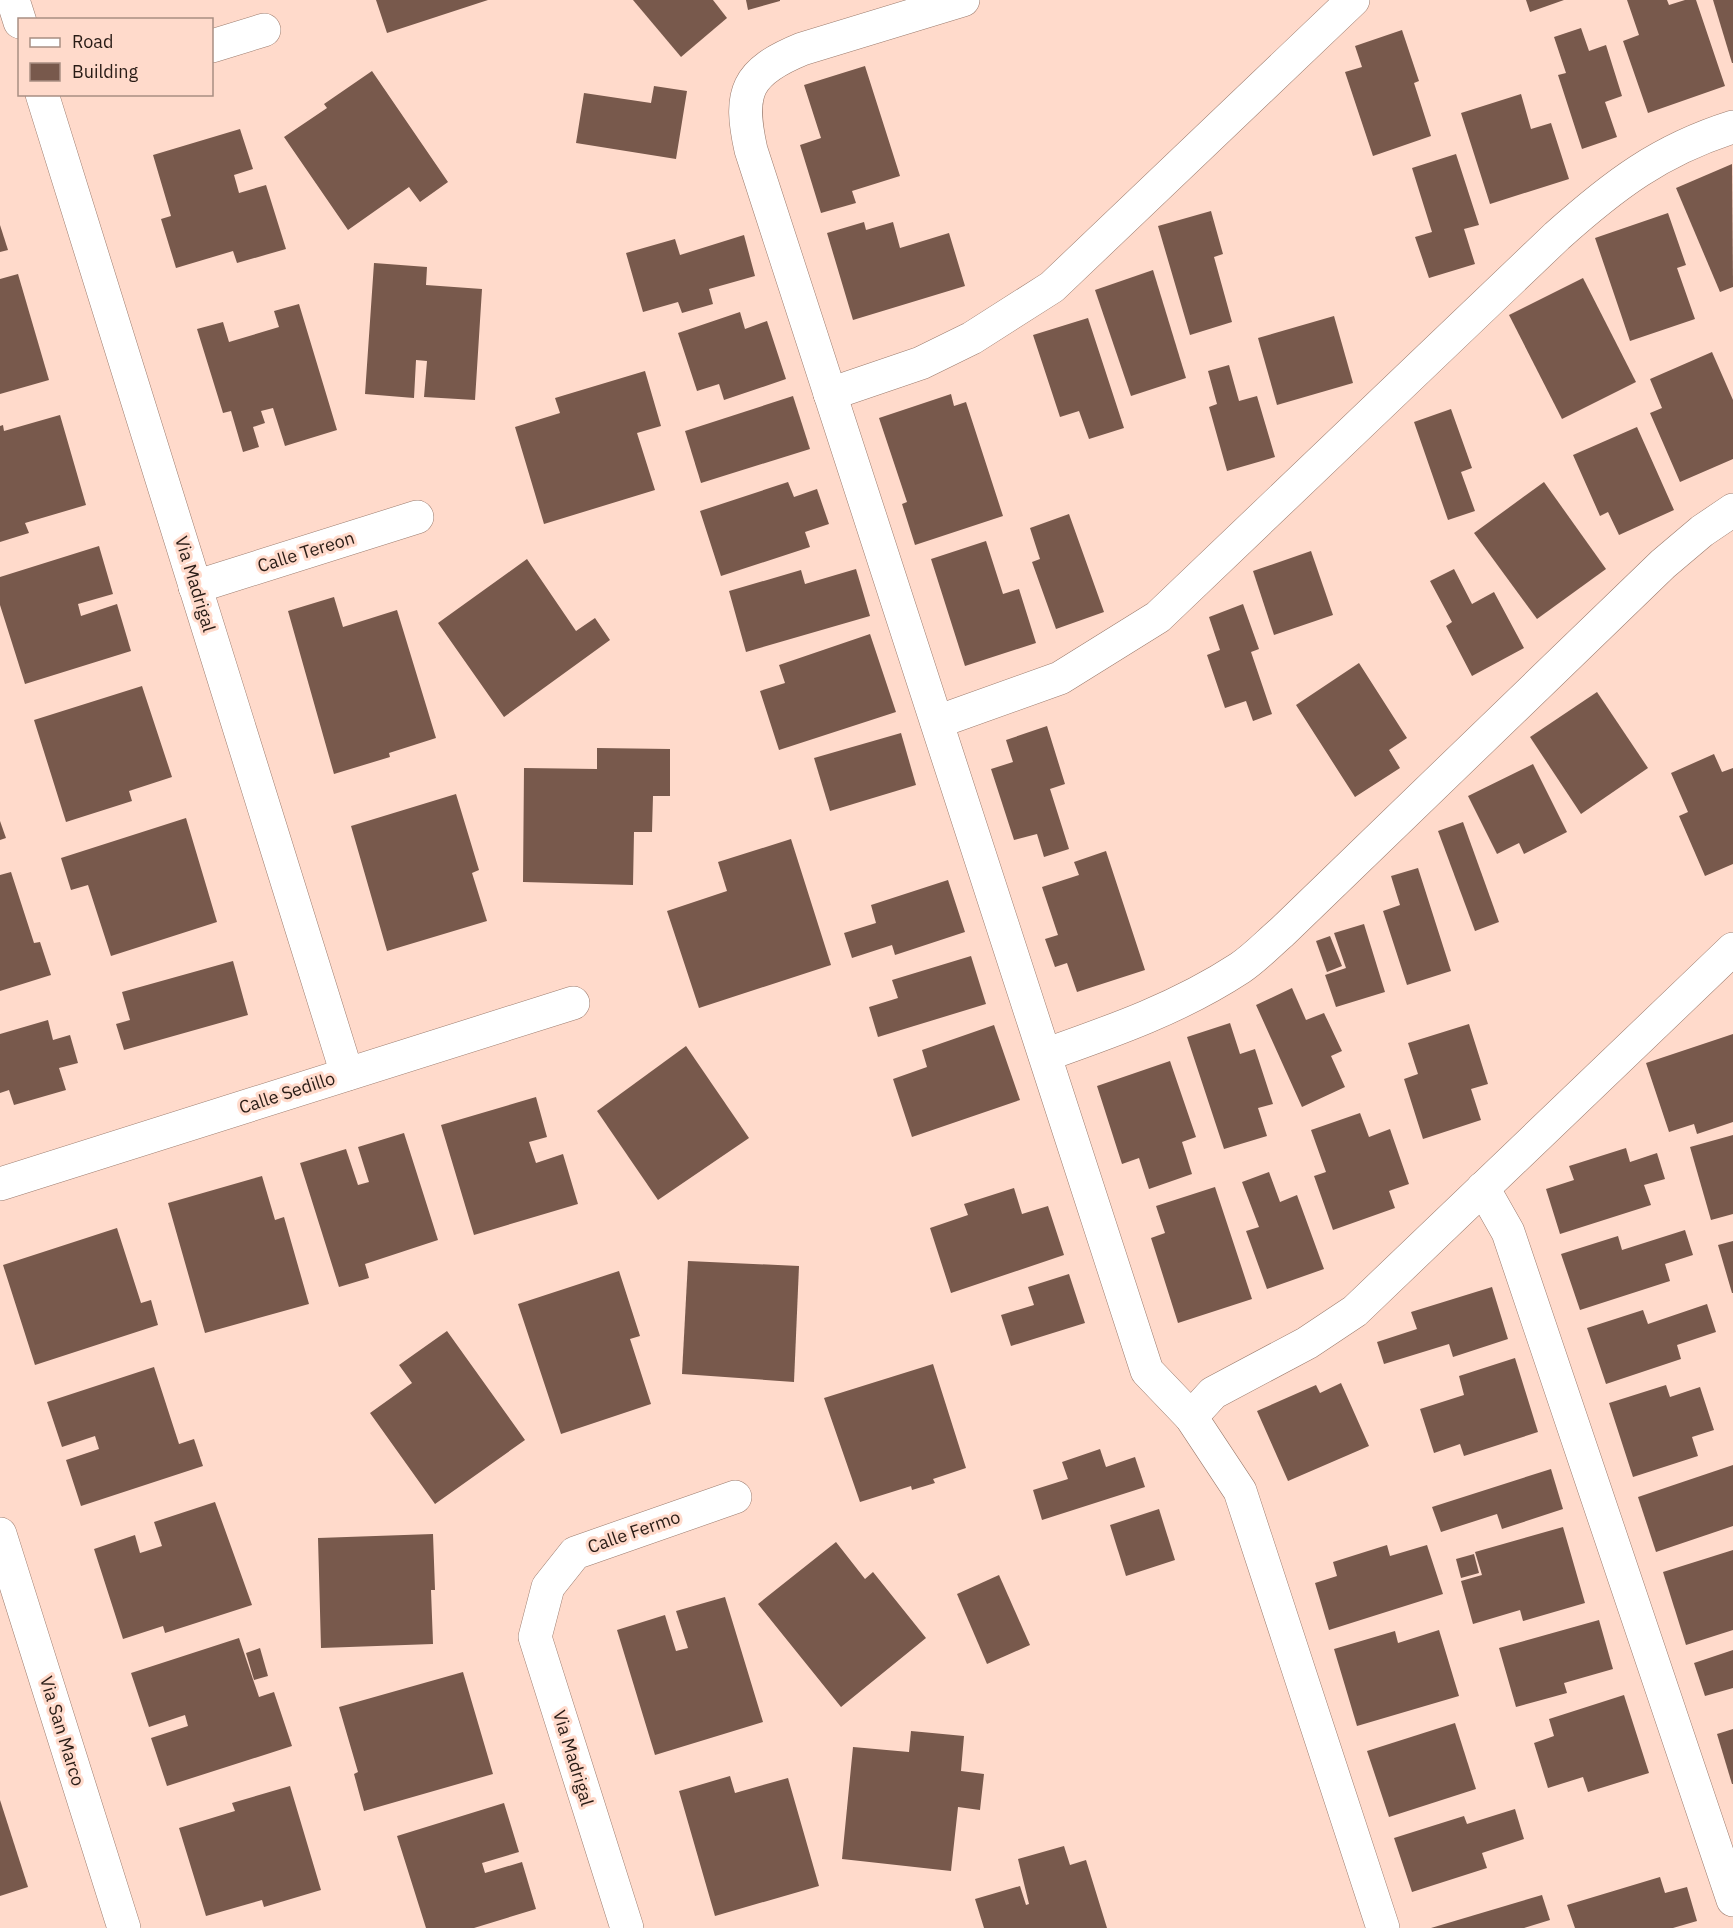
<svg xmlns="http://www.w3.org/2000/svg" width="1733" height="1928" font-family="'IBM Plex Sans',sans-serif">
	<rect width="100%" height="100%" fill="#ffdacb"/>
	<g fill="#78594c">
		<polygon points="376,0 488,0 387,33"/>
		<polygon points="633,0 713,0 727,18 681,57"/>
		<polygon points="746,0 780,0 780,1 748,10"/>
		<polygon points="1526,0 1564,0 1530,12"/>
		<polygon points="1627,0 1667,0 1669,5 1685,0 1696,0 1725,86 1648,113 1623,41 1639,35"/>
		<polygon points="1713,0 1733,0 1733,63 1732,63"/>
		<polygon points="1581,28 1589,51 1606,45 1622,96 1605,102 1617,137 1582,149 1558,75 1566,73 1554,37"/>
		<polygon points="1402,30 1419,81 1414,83 1431,136 1373,156 1345,72 1362,67 1355,46"/>
		<polygon points="865,66 900,176 852,191 856,203 821,213 800,145 821,138 804,85"/>
		<polygon points="372,71 448,182 420,202 409,187 348,230 284,137 327,108 324,104"/>
		<polygon points="654,86 687,91 676,159 576,143 584,93 651,103"/>
		<polygon points="1521,94 1531,129 1551,123 1569,179 1490,204 1461,113"/>
		<polygon points="240,129 253,169 234,175 239,193 266,185 286,249 237,263 233,251 176,268 161,219 171,216 153,155"/>
		<polygon points="1456,154 1479,225 1464,229 1475,264 1429,278 1415,237 1432,232 1412,168"/>
		<polygon points="1732,164 1733,287 1720,292 1676,188"/>
		<polygon points="1211,211 1223,254 1214,257 1232,322 1190,335 1158,226"/>
		<polygon points="1668,213 1686,265 1677,268 1695,319 1630,341 1595,238"/>
		<polygon points="864,222 866,230 893,222 900,248 949,233 965,286 853,320 827,233"/>
		<polygon points="0,225 8,250 0,252"/>
		<polygon points="744,235 755,276 709,289 713,304 682,313 678,302 643,312 626,253 675,239 680,255"/>
		<polygon points="374,263 427,267 426,285 482,289 475,400 424,397 427,361 416,360 414,398 365,394"/>
		<polygon points="1153,270 1186,378 1131,396 1095,290"/>
		<polygon points="18,274 49,380 0,394 0,279"/>
		<polygon points="1583,278 1636,382 1562,419 1509,315"/>
		<polygon points="299,304 337,430 285,446 273,408 261,411 265,423 253,427 259,447 243,452 231,411 223,413 197,329 223,322 229,342 279,327 274,311"/>
		<polygon points="740,312 745,329 767,321 786,379 724,400 719,384 697,391 678,333"/>
		<polygon points="1334,316 1353,383 1277,405 1258,338"/>
		<polygon points="1088,318 1124,428 1089,439 1079,411 1060,417 1033,335"/>
		<polygon points="1712,352 1733,400 1733,459 1680,482 1650,413 1662,408 1650,379"/>
		<polygon points="1229,365 1239,401 1257,396 1275,457 1227,471 1209,407 1217,404 1208,371"/>
		<polygon points="645,371 661,426 637,433 655,490 544,524 515,427 560,413 555,398"/>
		<polygon points="951,394 954,406 966,402 1003,516 915,545 902,504 907,502 879,418"/>
		<polygon points="793,396 810,449 701,483 685,431"/>
		<polygon points="1451,409 1472,468 1461,472 1475,511 1448,520 1414,422"/>
		<polygon points="60,415 86,505 25,523 29,533 0,542 0,426 3,425 4,431"/>
		<polygon points="1637,427 1674,510 1619,535 1608,512 1600,516 1573,455"/>
		<polygon points="788,482 794,497 817,489 829,524 805,532 810,547 721,576 700,511"/>
		<polygon points="1544,482 1606,569 1537,619 1474,533"/>
		<polygon points="1069,514 1104,612 1056,629 1032,562 1040,559 1030,528"/>
		<polygon points="986,541 1003,594 1019,589 1036,643 965,666 931,559"/>
		<polygon points="99,546 113,594 78,604 81,616 117,604 131,651 25,684 0,605 0,577"/>
		<polygon points="1311,551 1333,615 1274,635 1253,571"/>
		<polygon points="527,559 576,631 595,618 610,640 504,717 438,623"/>
		<polygon points="856,569 870,616 746,652 729,591 801,570 805,584"/>
		<polygon points="1454,569 1472,604 1494,592 1524,648 1472,676 1446,626 1452,622 1430,581"/>
		<polygon points="334,597 343,627 397,610 436,738 389,753 390,757 334,774 288,611"/>
		<polygon points="1243,604 1259,649 1251,652 1272,714 1253,721 1246,701 1225,708 1207,655 1220,650 1209,617"/>
		<polygon points="870,634 896,712 779,750 760,691 785,683 779,665"/>
		<polygon points="1359,663 1407,738 1389,750 1400,768 1355,797 1296,705"/>
		<polygon points="142,686 172,777 129,791 132,801 66,822 34,720"/>
		<polygon points="1597,692 1648,768 1581,814 1530,737"/>
		<polygon points="1047,726 1065,784 1050,789 1069,849 1044,857 1037,834 1014,840 991,769 1013,762 1006,740"/>
		<polygon points="901,733 916,785 830,811 814,758"/>
		<polygon points="597,748 670,749 670,796 653,796 652,832 634,832 633,885 523,882 524,768 597,769"/>
		<polygon points="1714,754 1722,772 1733,768 1733,864 1705,876 1679,816 1688,812 1671,773"/>
		<polygon points="1533,764 1567,832 1524,854 1519,843 1497,854 1468,796"/>
		<polygon points="456,794 479,870 472,873 487,921 387,951 351,826"/>
		<polygon points="186,818 217,922 111,956 88,885 71,890 61,858"/>
		<polygon points="0,821 6,838 0,840"/>
		<polygon points="1463,822 1499,922 1475,931 1438,831"/>
		<polygon points="791,839 831,965 699,1008 667,911 727,891 718,862"/>
		<polygon points="1106,851 1145,970 1077,992 1067,963 1055,967 1045,939 1058,935 1042,887 1079,875 1074,862"/>
		<polygon points="1418,868 1451,971 1407,985 1383,911 1400,905 1391,876"/>
		<polygon points="11,872 34,943 40,942 51,975 0,991 0,875"/>
		<polygon points="948,880 965,932 895,955 892,945 852,958 844,933 876,923 871,905"/>
		<polygon points="1364,924 1385,992 1336,1007 1325,975 1346,968 1334,933"/>
		<polygon points="1330,936 1342,966 1327,972 1316,941"/>
		<polygon points="971,956 986,1004 878,1037 869,1007 898,998 892,980"/>
		<polygon points="233,961 248,1015 124,1050 116,1024 130,1020 122,992"/>
		<polygon points="1292,988 1306,1020 1324,1013 1342,1051 1331,1056 1345,1087 1302,1107 1256,1005"/>
		<polygon points="48,1020 53,1040 70,1035 78,1063 59,1068 66,1090 14,1105 9,1090 0,1093 0,1034"/>
		<polygon points="1230,1023 1240,1054 1255,1049 1273,1104 1258,1108 1267,1136 1224,1149 1187,1037"/>
		<polygon points="1469,1024 1488,1084 1471,1089 1481,1120 1423,1139 1404,1079 1418,1074 1408,1043"/>
		<polygon points="994,1025 1020,1100 912,1137 893,1079 927,1067 922,1050"/>
		<polygon points="1733,1034 1733,1122 1697,1134 1694,1124 1669,1132 1646,1063"/>
		<polygon points="686,1046 749,1138 658,1200 597,1111"/>
		<polygon points="1170,1061 1196,1137 1182,1142 1192,1174 1149,1189 1139,1158 1122,1164 1097,1086"/>
		<polygon points="536,1097 547,1137 529,1142 536,1163 563,1154 578,1204 474,1235 441,1125"/>
		<polygon points="1360,1113 1369,1137 1390,1129 1409,1184 1389,1191 1395,1208 1333,1230 1314,1176 1326,1172 1311,1130"/>
		<polygon points="404,1133 438,1240 365,1264 369,1278 339,1287 300,1163 346,1149 358,1185 369,1182 358,1147"/>
		<polygon points="1733,1135 1733,1214 1711,1220 1690,1147"/>
		<polygon points="1626,1148 1630,1162 1657,1153 1665,1179 1644,1185 1651,1205 1560,1234 1546,1189 1574,1180 1569,1166"/>
		<polygon points="1269,1172 1280,1202 1297,1195 1324,1269 1267,1289 1246,1231 1259,1227 1242,1182"/>
		<polygon points="262,1176 275,1220 284,1217 309,1304 205,1333 168,1203"/>
		<polygon points="1215,1187 1252,1299 1178,1323 1151,1238 1165,1233 1156,1206"/>
		<polygon points="1014,1188 1022,1214 1048,1206 1064,1255 951,1293 930,1228 968,1215 964,1204"/>
		<polygon points="117,1228 141,1303 151,1300 158,1325 35,1365 3,1265"/>
		<polygon points="1685,1230 1693,1255 1665,1264 1670,1281 1580,1310 1561,1254 1618,1236 1622,1250"/>
		<polygon points="1733,1241 1733,1293 1732,1293 1718,1245"/>
		<polygon points="688,1261 799,1266 794,1382 682,1374"/>
		<polygon points="619,1271 640,1336 630,1339 651,1404 561,1434 518,1304"/>
		<polygon points="1069,1274 1085,1323 1011,1346 1001,1315 1034,1305 1028,1287"/>
		<polygon points="1492,1287 1508,1339 1453,1357 1449,1344 1384,1364 1377,1342 1417,1329 1411,1312"/>
		<polygon points="1707,1304 1716,1332 1677,1345 1681,1359 1606,1384 1587,1328 1643,1310 1648,1324"/>
		<polygon points="447,1331 525,1440 435,1504 370,1413 412,1383 399,1365"/>
		<polygon points="1515,1358 1538,1432 1464,1456 1460,1444 1434,1453 1420,1409 1464,1395 1459,1376"/>
		<polygon points="933,1364 966,1468 933,1479 935,1483 912,1490 911,1486 860,1502 824,1398"/>
		<polygon points="154,1367 179,1444 194,1439 203,1466 81,1506 66,1460 99,1449 95,1436 62,1447 47,1402"/>
		<polygon points="1341,1383 1369,1446 1288,1481 1257,1411 1316,1385 1320,1393"/>
		<polygon points="1666,1385 1670,1397 1700,1387 1714,1430 1692,1437 1698,1456 1633,1477 1609,1403"/>
		<polygon points="1100,1449 1106,1467 1135,1457 1145,1487 1042,1520 1033,1490 1068,1479 1062,1462"/>
		<polygon points="1733,1465 1733,1526 1656,1552 1638,1497"/>
		<polygon points="1551,1469 1563,1509 1502,1529 1497,1514 1441,1532 1432,1507"/>
		<polygon points="215,1502 252,1605 165,1633 163,1626 123,1639 94,1549 135,1535 140,1553 162,1546 154,1522"/>
		<polygon points="1159,1509 1175,1560 1126,1576 1110,1525"/>
		<polygon points="1563,1527 1585,1603 1523,1621 1520,1610 1473,1624 1461,1581 1482,1575 1475,1552"/>
		<polygon points="433,1534 435,1590 431,1590 433,1644 321,1648 318,1538"/>
		<polygon points="836,1542 865,1579 873,1572 926,1638 841,1707 758,1604"/>
		<polygon points="1387,1545 1390,1556 1427,1545 1443,1594 1329,1630 1315,1583 1337,1576 1333,1562"/>
		<polygon points="1733,1550 1733,1630 1686,1645 1663,1572"/>
		<polygon points="1474,1554 1479,1573 1461,1578 1456,1559"/>
		<polygon points="999,1575 1030,1645 987,1664 957,1594"/>
		<polygon points="725,1597 763,1722 655,1755 617,1630 665,1615 676,1651 688,1648 676,1611"/>
		<polygon points="1599,1620 1613,1669 1564,1683 1567,1693 1516,1707 1499,1648"/>
		<polygon points="1439,1630 1459,1696 1357,1726 1334,1649 1395,1631 1398,1643"/>
		<polygon points="239,1638 259,1697 274,1692 292,1746 167,1786 151,1738 188,1726 185,1715 149,1727 131,1673"/>
		<polygon points="260,1648 268,1676 254,1680 246,1653"/>
		<polygon points="1733,1650 1733,1688 1705,1696 1694,1663"/>
		<polygon points="463,1672 493,1774 364,1811 354,1774 358,1772 339,1707"/>
		<polygon points="1624,1695 1649,1773 1588,1792 1583,1777 1548,1788 1534,1743 1554,1736 1549,1719"/>
		<polygon points="1455,1723 1476,1789 1389,1817 1367,1751"/>
		<polygon points="1733,1729 1733,1784 1732,1784 1717,1734"/>
		<polygon points="911,1731 964,1736 961,1771 984,1774 980,1810 958,1807 951,1871 842,1859 853,1747 909,1752"/>
		<polygon points="730,1776 735,1793 788,1778 819,1886 715,1916 679,1791"/>
		<polygon points="290,1786 321,1890 264,1907 262,1900 206,1916 179,1828 235,1811 232,1803"/>
		<polygon points="0,1800 28,1887 0,1896"/>
		<polygon points="504,1803 519,1852 482,1863 485,1873 522,1862 536,1909 474,1928 426,1928 397,1836"/>
		<polygon points="1515,1809 1524,1839 1482,1853 1487,1868 1412,1892 1394,1838 1464,1816 1467,1824"/>
		<polygon points="1064,1846 1070,1865 1086,1860 1107,1928 984,1928 975,1899 1020,1886 1026,1905 1029,1904 1018,1859"/>
		<polygon points="1660,1877 1665,1893 1687,1887 1697,1921 1673,1928 1575,1928 1567,1905"/>
		<polygon points="1542,1895 1550,1920 1524,1928 1431,1928"/>
	</g>
	<g fill="none" stroke-linecap="round" stroke-linejoin="round">
		<g stroke="#9b7b6d" stroke-width="34">
			<g id="minor">
				<polyline points="13,0 20,22"/>
				<path d="M963,0l-161,49c-56,23 -64,43 -51,101l396,1221 44,46 49,74 143,437"/>
				<polyline points="212,46 264,30"/>
				<polyline points="42,94 347,1074"/>
				<polyline points="830,394 921,363 972,338 1052,287 1353,0"/>
				<polyline points="195,587 417,517"/>
				<path d="M937,722l123,-44 98,-61 399,-381c57,-51 103,-86 176,-109"/>
				<path d="M1045,1055c68,-24 134,-47 195,-87 15,-10 28,-24 42,-36l381,-368 39,-33 31,-21"/>
				<polyline points="0,1184 573,1003"/>
				<polyline points="1483,1188 1508,1232 1733,1900"/>
				<polyline points="1191,1417 1213,1393 1307,1343 1355,1311 1733,949"/>
				<polyline points="0,1534 124,1928"/>
				<polyline points="627,1928 535,1637 548,1587 575,1553 735,1497"/>
			</g>
		</g>
		<use href="#minor" stroke="#fff" stroke-width="33"/>
	</g>
	<g text-anchor="middle" stroke-width="6" stroke-linejoin="round" paint-order="stroke">
		<g font-size="18" fill="#291c16" stroke="#ffdacb">
			<text transform="translate(306 552) rotate(-17)" y="6">Calle Tereon</text>
			<text transform="translate(195 584) rotate(73)" y="6">Via Madrigal</text>
			<text transform="translate(287 1093) rotate(-18)" y="6">Calle Sedillo</text>
			<text transform="translate(634 1532) rotate(-19)" y="6">Calle Fermo</text>
			<text transform="translate(62 1731) rotate(73)" y="6">Via San Marco</text>
			<text transform="translate(573 1758) rotate(73)" y="6">Via Madrigal</text>
		</g>
	</g>
	<rect x="18" y="18" width="195" height="78" fill="#ffdacb" stroke="#a98e83" stroke-width="1.5"/>
	<rect x="30" y="38" width="30" height="9" fill="#ffffff" stroke="#a98e83" stroke-width="1.5"/>
	<text x="72" y="48" font-size="18" fill="#291c16">Road</text>
	<rect x="30" y="63" width="30" height="18" fill="#78594c" stroke="#a98e83" stroke-width="1.5"/>
	<text x="72" y="78" font-size="18" fill="#291c16">Building</text>
</svg>
